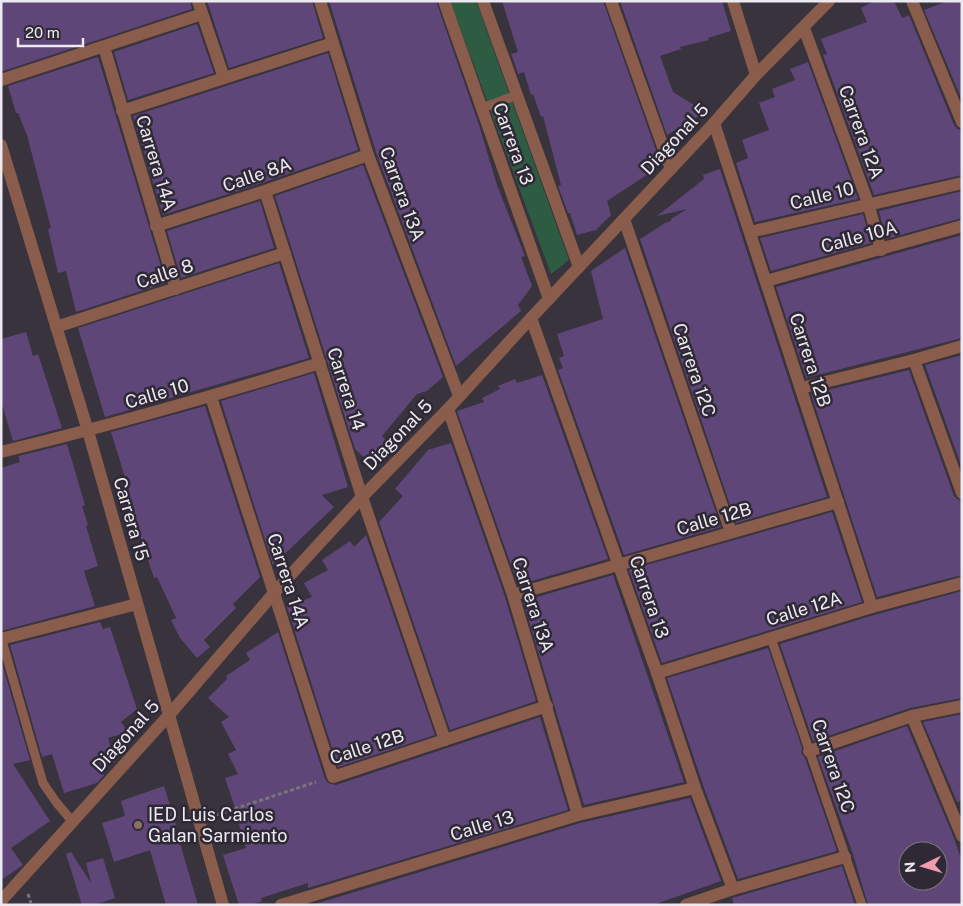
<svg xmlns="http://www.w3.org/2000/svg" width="963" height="906" font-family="'Public Sans',sans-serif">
	<rect width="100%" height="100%" fill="#39333e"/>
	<polygon fill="#2d5c43" points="450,1 476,1 569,260 551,274"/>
	<g fill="#5f4678" fill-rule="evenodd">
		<polygon points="1,1 190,1 192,9 3,71 1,67"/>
		<polygon points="207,1 312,1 323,38 229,68"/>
		<polygon points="329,1 436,1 479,125 497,185 525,256 521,257 532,286 518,305 521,311 456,366 376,152"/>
		<polygon points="502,1 603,1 658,156 659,167 607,201 611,215 596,230 577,235 570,213 568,213 558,186 561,185 543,116 541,117 533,94 531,95 524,72 518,74 512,56 511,54 518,52"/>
		<polygon points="620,1 722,1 731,31 708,38 709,40 680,47 681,49 660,56 673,92 705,112 667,135"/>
		<polygon points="874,1 894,1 902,18 909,15 954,125 957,129 962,130 962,175 874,195 823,55 827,54 821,39 867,22 861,8"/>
		<polygon points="948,1 962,1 962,100 924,10"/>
		<polygon points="197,24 214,73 128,100 114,52"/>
		<polygon points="328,53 358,150 262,183 163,215 133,116"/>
		<polygon points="98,57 166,283 76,312 66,271 58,273 48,229 51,228 27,135 18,113 16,113 8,86"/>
		<polygon points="808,62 858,199 755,222 736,163 748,158 742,140 769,130 759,103 775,97 772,89 795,80 790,69"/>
		<polygon points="363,165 443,377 427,391 417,394 382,436 387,441 368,461 355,449 275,196"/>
		<polygon points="720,169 827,497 736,523 640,239 665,223 671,221 671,219 687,209 657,216 704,179 703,175"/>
		<polygon points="962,191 962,218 886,239 879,211"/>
		<polygon points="260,201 274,248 181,278 167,231"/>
		<polygon points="863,214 871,243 771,271 760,238"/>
		<polygon points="962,235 962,338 806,378 776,287"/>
		<polygon points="625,248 721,527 624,555 558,370 563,368 559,358 564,356 557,334 603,319 591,271"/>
		<polygon points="279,263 309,358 105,417 78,328"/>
		<polygon points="26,332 33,356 38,354 62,428 13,441 1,401 1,339"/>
		<polygon points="962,355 962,468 925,365"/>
		<polygon points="909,370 954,496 957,499 962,501 962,575 877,597 811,394"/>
		<polygon points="314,373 348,487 322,495 334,507 273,565 221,401"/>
		<polygon points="542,375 608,559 518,585 457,411 484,402 482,398 500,389 498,386 515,379 517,383"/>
		<polygon points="205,406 260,577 233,604 236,608 204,640 210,647 197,658 180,638 171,620 176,618 157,577 154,578 131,507 124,510 119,493 129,490 111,432"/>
		<polygon points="451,443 505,597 536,701 450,730 379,522 403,496 395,489 428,450"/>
		<polygon points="67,444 85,505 82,506 88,525 86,526 98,566 84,571 95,606 1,631 1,468 20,462 18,456"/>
		<polygon points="832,512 862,602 662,663 629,570"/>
		<polygon points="366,535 435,735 338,767 287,607 312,597 304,583 328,570 322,560 350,541 354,547"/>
		<polygon points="613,575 684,782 584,805 523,601"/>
		<polygon points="962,591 962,698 910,708 813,741 780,644 874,615"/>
		<polygon points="100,622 103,629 110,627 137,709 121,722 128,732 108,738 115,762 101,768 104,775 97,783 64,793 52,754 42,757 10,645"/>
		<polygon points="278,632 325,779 328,783 336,785 540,717 568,810 308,888 308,883 261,898 262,901 250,905 239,905 223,855 246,848 237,817 238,817 225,778 238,774 228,754 236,750 221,722 229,717 208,698 227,679 226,676 250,660 246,653"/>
		<polygon points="768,648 802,748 801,753 805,758 837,851 738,879 703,785 667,678"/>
		<polygon points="1,660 30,760 13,764 50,821 11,848 23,865 1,880"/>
		<polygon points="962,714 962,801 957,802 923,722"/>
		<path d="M907,726l47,112 8,24v43h-94l-15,-51 -35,-97zM908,851h30v30h-30z"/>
		<polygon points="164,786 176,825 175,826 198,905 166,905 150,850 114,862 102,823 125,816 121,801"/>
		<polygon points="690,798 721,881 653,905 312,905 580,823"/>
		<polygon points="71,852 91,883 86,863 103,858 115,898 94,905 82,905 66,854"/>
		<polygon points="842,866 855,905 734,905 732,898"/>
	</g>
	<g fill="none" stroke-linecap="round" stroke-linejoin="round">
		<g stroke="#79747e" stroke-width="3" stroke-dasharray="4 2.5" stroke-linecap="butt">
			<polyline points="216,815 316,782"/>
			<polyline points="28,894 31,903"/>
		</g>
		<g stroke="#895c4b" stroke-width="9">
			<polyline points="482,108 517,95"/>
			<polyline points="1,637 43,783 56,802 72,821"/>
			<polyline points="771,638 862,905"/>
		</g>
		<g stroke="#895c4b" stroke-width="12">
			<polyline points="198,1 224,78"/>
			<polyline points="320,1 368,155 459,396"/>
			<polyline points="444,1 549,299"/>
			<polyline points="483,1 579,267"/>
			<polyline points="611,1 671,169"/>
			<polyline points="733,1 756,75"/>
			<polyline points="912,1 962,122"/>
			<polyline points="804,28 868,203 881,250"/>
			<polyline points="104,47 176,289"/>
			<polyline points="1,80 202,14"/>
			<polyline points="122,111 333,43"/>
			<polyline points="714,123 872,607"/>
			<polyline points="1,145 88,431 169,715"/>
			<polyline points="265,191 362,497 445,740"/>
			<polyline points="624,219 731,532"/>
			<polyline points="156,226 265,191 368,155"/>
			<polyline points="750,232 962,183"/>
			<polyline points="766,281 962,226"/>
			<polyline points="531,318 657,673 695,788 733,889"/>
			<polyline points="56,327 285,253"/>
			<polyline points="914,360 962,493"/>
			<polyline points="801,388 914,360 962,346"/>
			<polyline points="211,397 333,777 547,706"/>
			<polyline points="448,409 513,595 578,815"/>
			<path d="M1,452c108,-26 213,-56 319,-89"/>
			<polyline points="513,595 838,502"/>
			<polyline points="1,639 137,604"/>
			<polyline points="657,673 872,607 962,583"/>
			<polyline points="169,715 274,593 362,497 448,409 531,318 714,123 756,75 829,1"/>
			<polyline points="912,716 962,836"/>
			<polyline points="809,751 912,716 962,706"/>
			<polyline points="281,905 578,815 695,788"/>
			<polyline points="686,905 733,889 845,857"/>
		</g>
		<g stroke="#895c4b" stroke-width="12">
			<polyline points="169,715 223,905"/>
			<polyline points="1,901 169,715"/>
		</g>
	</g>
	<circle fill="#8d6e63" stroke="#2e2934" stroke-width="2" cx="138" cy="825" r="5"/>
	<g text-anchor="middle" stroke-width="5" stroke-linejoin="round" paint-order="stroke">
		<g font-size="18" fill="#ece9f0" stroke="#2e2934">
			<text transform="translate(861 132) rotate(70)" y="6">Carrera 12A</text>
			<text transform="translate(675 139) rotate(-47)" y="6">Diagonal 5</text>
			<text transform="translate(513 144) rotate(70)" y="6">Carrera 13</text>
			<text transform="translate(156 163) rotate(73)" y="6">Carrera 14A</text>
			<text transform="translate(257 175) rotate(-19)" y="6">Calle 8A</text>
			<text transform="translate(402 194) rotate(70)" y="6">Carrera 13A</text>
			<text transform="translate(822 196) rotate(-14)" y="6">Calle 10</text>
			<text transform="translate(859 237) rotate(-15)" y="6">Calle 10A</text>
			<text transform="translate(165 274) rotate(-18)" y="6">Calle 8</text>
			<text transform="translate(810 360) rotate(72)" y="6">Carrera 12B</text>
			<text transform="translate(694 370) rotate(71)" y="6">Carrera 12C</text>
			<text transform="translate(346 389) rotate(72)" y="6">Carrera 14</text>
			<text transform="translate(157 394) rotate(-16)" y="6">Calle 10</text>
			<text transform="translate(398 435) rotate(-46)" y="6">Diagonal 5</text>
			<text transform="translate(131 519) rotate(74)" y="6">Carrera 15</text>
			<text transform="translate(714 519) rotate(-16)" y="6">Calle 12B</text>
			<text transform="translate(288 581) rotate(72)" y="6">Carrera 14A</text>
			<text transform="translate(649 597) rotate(71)" y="6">Carrera 13</text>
			<text transform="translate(533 605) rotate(72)" y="6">Carrera 13A</text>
			<text transform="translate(804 609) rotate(-17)" y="6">Calle 12A</text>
			<text transform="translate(126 736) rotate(-48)" y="6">Diagonal 5</text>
			<text transform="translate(367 747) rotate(-18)" y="6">Calle 12B</text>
			<text transform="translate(833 766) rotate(71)" y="6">Carrera 12C</text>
			<text transform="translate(482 826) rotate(-17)" y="6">Calle 13</text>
		</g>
		<g font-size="18" fill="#ece9f0" stroke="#2e2934" text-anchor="start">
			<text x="148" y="821">IED Luis Carlos<tspan x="148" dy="21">Galan Sarmiento</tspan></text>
		</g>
	</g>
	<rect width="963" height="906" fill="none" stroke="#ece9f0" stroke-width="5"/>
	<g transform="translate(923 866) rotate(265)"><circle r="24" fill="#2e2934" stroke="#7a767f"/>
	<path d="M0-4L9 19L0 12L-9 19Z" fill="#f29aae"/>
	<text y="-8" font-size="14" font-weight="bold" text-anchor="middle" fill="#ece9f0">N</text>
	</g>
	<path d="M18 38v8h65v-8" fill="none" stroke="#ece9f0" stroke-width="2.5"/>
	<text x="25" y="38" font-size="15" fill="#ece9f0" stroke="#2e2934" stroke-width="4" paint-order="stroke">20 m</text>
</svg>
